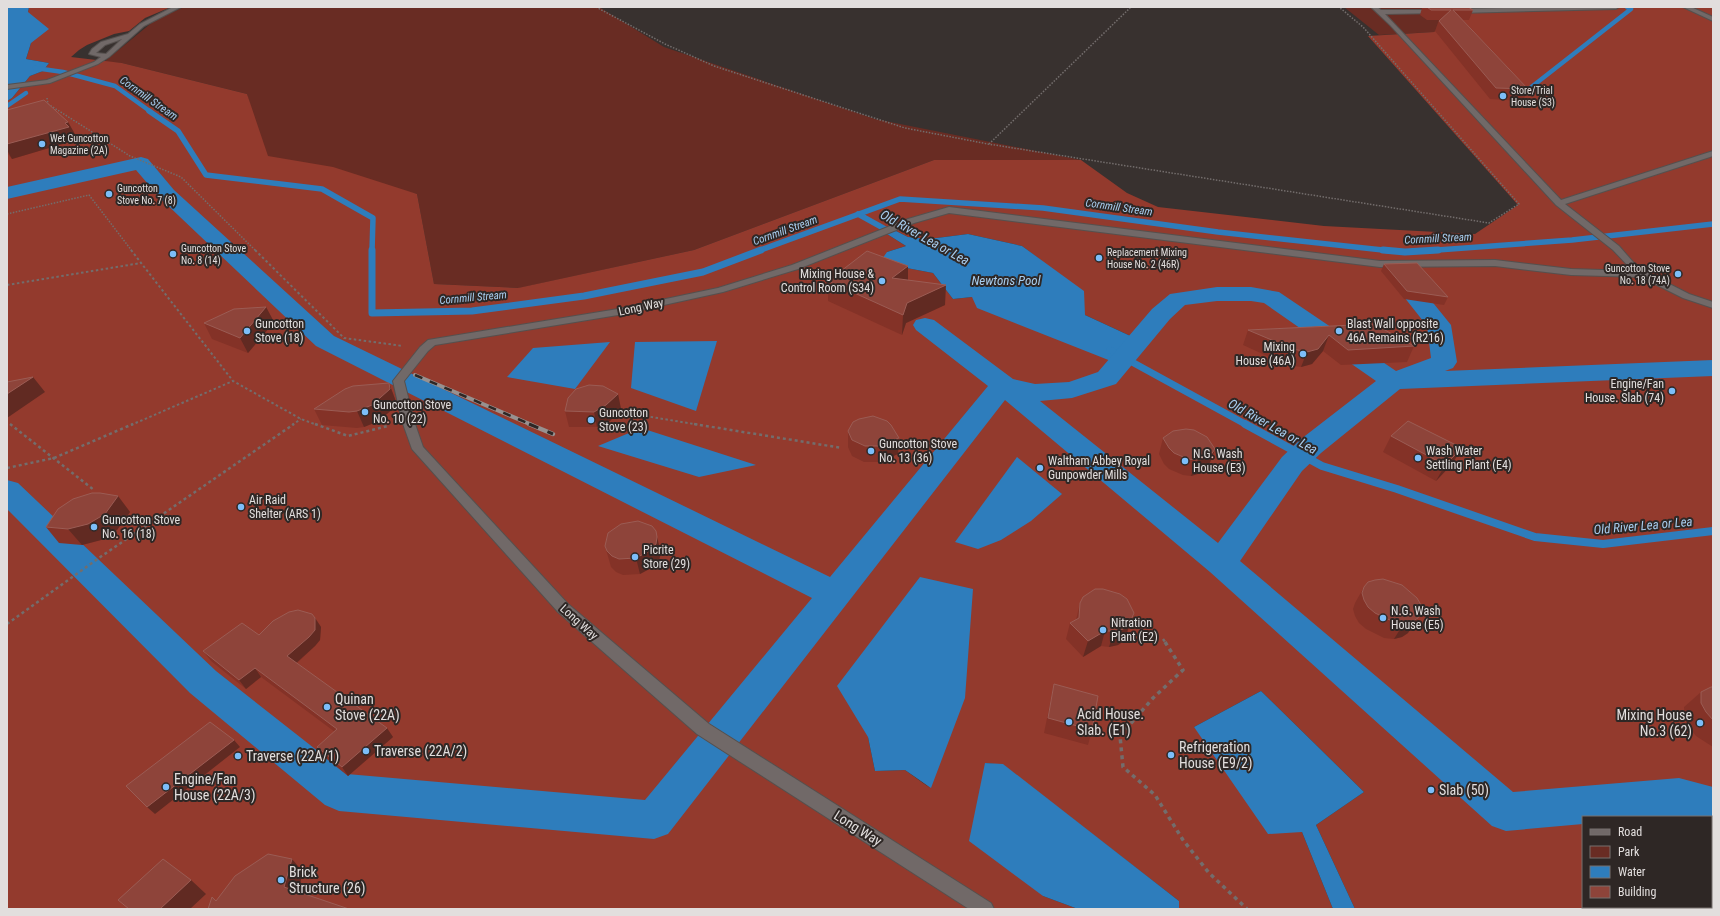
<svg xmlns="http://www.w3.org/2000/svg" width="1720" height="916" font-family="'Roboto Condensed',sans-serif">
	<rect width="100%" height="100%" fill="#38312f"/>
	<g fill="#692c23">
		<polygon points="184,7 599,7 664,47 875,119 1081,160 934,160 694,250 519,288 434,284 417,194 264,159 247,94 122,63 104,62 155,20"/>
		<polygon points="1344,7 1531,7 1465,12 1435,32 1379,35"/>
	</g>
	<path fill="#933a2d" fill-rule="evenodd" d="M29,7h142l-26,11 -16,13 -15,3 -27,11 -8,5 -8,7 51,6 125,31 21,62 65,11 84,27 17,90 84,4 176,-38 240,-90h147l46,33 31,14 166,19 151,8 43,-29 -150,-169 66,-4 31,-20 66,-5h182v902h-358l-39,-84 48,-33 -103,-101 -67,36 108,105 31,77h-154v-8l-176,-136 -18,-2 58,133 35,13h-1071v-808l5,-3 18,-22 13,-5 6,-8 -23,-4 5,-16 -3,-31zM896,231l12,6 21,2 39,-5 54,12 20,15 43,54 52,24 -165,-42 -19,2 -20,-26 -42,-8 -4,-13 19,-6 -19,-12zM868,737l62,51 -25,-18 -30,1zM1583,817h128v90h-128z"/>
	<g fill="#2e7dbc">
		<polygon points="7,7 29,7 28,12 49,29 31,43 26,59 49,63 43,71 30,76 12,98 7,101"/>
		<polygon points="896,231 908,237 929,239 968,234 1022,246 1084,291 1085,315 1137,339 1111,361 977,308 972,297 953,299 933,273 891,265 882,259 887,252 906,246 887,234"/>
		<polygon points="717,341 696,411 631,388 635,342"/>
		<polygon points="610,342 575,389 507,377 533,348"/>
		<polygon points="641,428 756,465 699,477 598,446"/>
		<polygon points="1017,457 1062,494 1031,521 1001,540 978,549 955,542"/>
		<polygon points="920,577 973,589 965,698 931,788 905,770 875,771 868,737 837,686"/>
		<polygon points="1261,691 1364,792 1316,825 1355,909 1333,909 1302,832 1268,834 1194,727"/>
		<polygon points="985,763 1003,764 1179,901 1179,909 1078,909 1043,896 969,841"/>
	</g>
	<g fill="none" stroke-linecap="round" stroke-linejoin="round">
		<g stroke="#2e7dbc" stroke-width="4.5">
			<polyline points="35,68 63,72 115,86 151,112"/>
			<polyline points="1525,92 1631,9 1627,7"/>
			<polyline points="7,106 26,93"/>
		</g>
		<g stroke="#2e7dbc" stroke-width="5.5">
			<polyline points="149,111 178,131 206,175 322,189 373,218 372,251"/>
			<polyline points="858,214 894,234"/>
			<polyline points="758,251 900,199 1043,208 1218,232 1392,251"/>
			<polyline points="1424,251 1572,240 1713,224"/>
		</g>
		<g stroke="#2e7dbc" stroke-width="7">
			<polyline points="372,250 372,313 472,311 584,296 703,272 761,250"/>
			<polyline points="1383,250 1405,252 1438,250"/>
			<polyline points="1110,350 1247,425"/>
		</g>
		<polyline stroke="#2e7dbc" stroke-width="8" points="1245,424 1322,466 1397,489 1535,537 1603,544 1713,531"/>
		<path fill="#2e7dbc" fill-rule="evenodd" d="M141,157l7,2 26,31 160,146 496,241 158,-191 -72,-56 -3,-5 3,-5 9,-2 9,2 79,59 22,5 34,-2 29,-10 54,-63 18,-15 47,-7h34l28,5 117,79 35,-13 -4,-32 -34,-43 4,-5 8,-2 8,2 38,47 6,37 -4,6 -8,3 268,-11v16l-313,13 -79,64 -19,18 -62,90 273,231 166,-14 34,9v38l-2,-1v-7l-32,-1 -96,1v7l-77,7 -14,-5 -282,-254 -205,-172 -337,434 -14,5 -315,-28 -14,-6 -135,-112 -183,-184v-29l11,3 198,188 131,103 298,26 167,-202 -496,-252 -156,-148 -24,-28 -129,29v-12zM1217,301h34l13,2 112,78 -75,58 -19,18 -64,86 -178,-142 32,-3 44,-14 54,-65 15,-14z"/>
		<g stroke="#56504e" stroke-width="2">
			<g id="minor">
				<path d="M173,7h8l-37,19 -35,31 -11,7 -48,19 -43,6v-4l40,-5 47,-18 7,-5 -12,-3 3,-5 9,-7 27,-8 12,-10zM122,39l-16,15 -10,-1 9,-8z"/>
				<polygon points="1371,7 1377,7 1381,10 1439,10 1439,12 1437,13 1385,14 1561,200 1713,151 1713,156 1565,204 1619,246 1633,262 1646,272 1689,294 1713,302 1713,308 1683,298 1641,277 1571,275 1495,266 1380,267 949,213 914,223 798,269 723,292 618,315 435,345 428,351 404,381 414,421 423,447 568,604 709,724 991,903 994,909 969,909 697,734 558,612 412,449 402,421 393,381 420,347 428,340 618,309 718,288 792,265 908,219 949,207 1380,261 1495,260 1571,269 1633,271 1613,250 1556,205 1390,25"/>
				<polygon points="1545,7 1619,7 1616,9 1458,13 1455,11 1458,9"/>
				<polygon points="1683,7 1691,7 1713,17 1713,21"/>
			</g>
		</g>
		<g stroke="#736d6c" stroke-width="1.5" stroke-dasharray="1.5 1.5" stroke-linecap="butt">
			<polyline points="596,7 665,44 714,66 905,128 988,144 1489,223 1519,204 1363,27 1339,7"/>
			<polyline points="47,98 48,104 130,156 181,177 256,251"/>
			<polyline points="989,144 1131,7"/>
			<polyline points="7,214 89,195 132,251"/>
		</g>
		<g stroke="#736d6c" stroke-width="2" stroke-dasharray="2.5 2.5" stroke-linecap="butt">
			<polyline points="131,250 233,381 301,419 317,425"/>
			<polyline points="255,250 344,338 403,346"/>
			<polyline points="7,285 141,263"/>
			<polyline points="621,412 700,425"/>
			<polyline points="131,425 233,381"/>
			<polyline points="292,425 301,419"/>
		</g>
		<g stroke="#736d6c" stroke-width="2.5" stroke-dasharray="3 3" stroke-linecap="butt">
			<polyline points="10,424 94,490"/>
			<polyline points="315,424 348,436 388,426"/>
			<polyline points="694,424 842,448"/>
			<polyline points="7,468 54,458 133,424"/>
			<polyline points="7,624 96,560 294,424"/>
			<polyline points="1163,639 1166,643"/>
		</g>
		<polyline stroke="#736d6c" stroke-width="3.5" stroke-dasharray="4 4" stroke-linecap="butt" points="1165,642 1183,670 1153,698 1120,736 1123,767 1155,795 1183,840 1209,873 1247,909"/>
		<use href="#minor" fill="#716968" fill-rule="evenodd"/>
		<g stroke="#979190" stroke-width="4">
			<polyline id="rail-far1" points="415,375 532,425"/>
		</g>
		<g stroke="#979190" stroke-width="4.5">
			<polyline id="rail" points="529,424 553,434"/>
		</g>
		<use href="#rail-far1" stroke="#2e2725" stroke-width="2.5" stroke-dasharray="8" stroke-linecap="butt"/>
		<use href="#rail" stroke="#2e2725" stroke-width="3" stroke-dasharray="10" stroke-linecap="butt"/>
	</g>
	<g fill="#843227">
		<polygon points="1409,7 1468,7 1473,10 1469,20 1463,20 1528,89 1523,101 1490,99 1435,31 1439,20 1427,20 1420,15 1422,8 1411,8"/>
		<polygon points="7,110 68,122 76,136 74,136 76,140 12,159 7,153"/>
		<polygon points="1384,264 1448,297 1444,305 1404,299 1381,271"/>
		<polygon points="908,266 908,280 945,305 906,323 902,335 828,301 828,281"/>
		<polygon points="266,307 274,322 248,353 212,339 204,323"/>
		<polygon points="1374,324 1414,346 1407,362 1341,365 1323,351 1312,364 1301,367 1287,365 1243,345 1248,330"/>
		<polygon points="389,383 395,399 397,405 379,421 364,427 357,428 322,425 314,409"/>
		<polygon points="618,394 621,409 610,421 597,427 569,427 565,411"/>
		<polygon points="848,431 899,438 898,454 880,462 864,462 852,456 848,447"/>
		<polygon points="1391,436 1462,448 1452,464 1436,481 1383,452"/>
		<polygon points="1163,438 1215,449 1209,465 1204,472 1191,476 1183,475 1169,469 1164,464 1159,454"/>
		<polygon points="118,496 130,512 117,530 101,540 82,545 59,543 46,527"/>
		<polygon points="605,546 661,553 659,560 655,566 640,574 623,575 616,572 611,567"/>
		<polygon points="1402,585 1408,633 1402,637 1394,639 1384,638 1366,629 1359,623 1355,616 1353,609 1355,603 1364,587"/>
		<polygon points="1080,603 1134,613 1124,641 1118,645 1109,647 1101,646 1083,657 1066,639 1070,623 1076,620"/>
		<polygon points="315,618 321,627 320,640 315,646 297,663 393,737 348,776 323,756 317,747 335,732 261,677 246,689 211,661 203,651"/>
		<polygon points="1054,684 1092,730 1088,745 1044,733"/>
		<polygon points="1713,687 1713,747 1696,736 1689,727 1685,719 1684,707 1701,692"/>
	</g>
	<g fill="#612a22">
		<polygon points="68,122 76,136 74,136 76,140 12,159 7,150 7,144"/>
		<polygon points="908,266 908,285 892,278"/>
		<polygon points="946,285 945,305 906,323 902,335 903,315 907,303"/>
		<polygon points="266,307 274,322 248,353 240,338"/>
		<polygon points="1329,335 1323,351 1312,364 1301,367 1307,352"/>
		<polygon points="33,377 45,392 7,418 7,394"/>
		<polygon points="389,383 395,399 397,405 379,421 364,427 357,411"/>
		<polygon points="618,394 621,409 610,421 597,427 594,412"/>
		<polygon points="899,438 898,454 880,462 880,446"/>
		<polygon points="1462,448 1452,464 1436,481 1445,465"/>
		<polygon points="1215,449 1209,465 1204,472 1191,476 1197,460"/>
		<polygon points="118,496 130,512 117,530 101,540 82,545 68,529"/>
		<polygon points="657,537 661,553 659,560 655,566 640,574 636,558"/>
		<polygon points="1134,613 1124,641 1118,645 1109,647 1114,631"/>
		<polygon points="315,618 321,627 320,640 315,646 294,665 287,656"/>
		<polygon points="1418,618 1408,633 1402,637 1394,639 1404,623"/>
		<polygon points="1105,631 1101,646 1083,657 1088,641"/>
		<polygon points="255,668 261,677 246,689 239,680"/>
		<polygon points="387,728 393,737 348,776 342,767"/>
		<polygon points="234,740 240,747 155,814 147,807"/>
		<polygon points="292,859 303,872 296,899 284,887"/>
		<polygon points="191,880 206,894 190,909 160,909"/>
	</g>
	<g fill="#8e443a" stroke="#9b5c54">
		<polygon points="1427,7 1468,7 1473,10 1453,10 1528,89 1496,88 1439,21 1451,10 1431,10"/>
		<polygon points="44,100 68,122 65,123 69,127 7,144 7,110"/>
		<polygon points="867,251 908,266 892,278 946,285 907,303 903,315 828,281"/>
		<polygon points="1417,263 1448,297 1407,291 1384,264"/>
		<polygon points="266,307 240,338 204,323 234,309"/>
		<polygon points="1374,324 1414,346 1348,350 1329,335 1318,349 1307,352 1293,349 1248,330"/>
		<polygon points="33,377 7,394 7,382"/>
		<polygon points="389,383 390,389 372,405 357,411 349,412 314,409 345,389 353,386"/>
		<polygon points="589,385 603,386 618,394 606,405 594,412 565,411 568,398 576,389"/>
		<polygon points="873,416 887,421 891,425 899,438 880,446 865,446 852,440 848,431 853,422 859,419"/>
		<polygon points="1408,421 1462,448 1445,465 1391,436"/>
		<polygon points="1186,429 1194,430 1207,437 1215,449 1210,456 1197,460 1188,459 1174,453 1169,448 1163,438 1173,431"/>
		<polygon points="92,493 100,493 118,496 105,514 88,524 68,529 46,527 58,509 73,499"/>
		<polygon points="638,521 652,526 656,531 657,537 656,544 651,550 636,558 619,559 612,556 607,551 605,546 608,533 621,524"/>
		<polygon points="1383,579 1402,585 1417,598 1421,605 1421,612 1418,618 1412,622 1404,623 1394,622 1375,613 1368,607 1364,600 1362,593 1364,587 1368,582 1375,580"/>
		<polygon points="1095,589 1103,589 1120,594 1127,599 1134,613 1129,625 1123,629 1114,631 1105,631 1088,641 1070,623 1079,618 1080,603 1083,597"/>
		<polygon points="298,610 312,614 315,618 315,630 309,637 287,656 387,728 342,767 317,747 337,729 255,668 239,680 203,651 242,623 259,635 273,621 289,612"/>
		<polygon points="1054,684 1098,696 1092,730 1048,718"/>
		<polygon points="1711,687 1713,687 1713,720 1706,712 1701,703 1701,692"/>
		<polygon points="210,722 234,740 147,807 126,786"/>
		<polygon points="268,854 292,859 284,887 349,909 208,909 212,897 216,901 235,876"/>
		<polygon points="163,859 191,880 160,909 129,909 118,900"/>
	</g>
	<g fill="#7cbef9" stroke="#2e2725" stroke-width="1.5">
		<circle cx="1503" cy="96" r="4"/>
		<circle cx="42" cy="144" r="4"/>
		<circle cx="109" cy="194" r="4"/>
		<circle cx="173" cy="254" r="4"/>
		<circle cx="1099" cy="258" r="4"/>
		<circle cx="1678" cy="274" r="4"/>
		<circle cx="882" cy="281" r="4"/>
		<circle cx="247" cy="331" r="4"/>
		<circle cx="1339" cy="331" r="4"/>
		<circle cx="1303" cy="354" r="4"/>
		<circle cx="1672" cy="391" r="4"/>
		<circle cx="365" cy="412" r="4"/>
		<circle cx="591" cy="420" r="4"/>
		<circle cx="871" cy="451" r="4"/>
		<circle cx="1418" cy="458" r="4"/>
		<circle cx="1185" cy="461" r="4"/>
		<circle cx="1040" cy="468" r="4"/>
		<circle cx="241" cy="507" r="4"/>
		<circle cx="94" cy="527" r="4"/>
		<circle cx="635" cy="557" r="4"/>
		<circle cx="1383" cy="618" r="4"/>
		<circle cx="1103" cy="630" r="4"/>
		<circle cx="327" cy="707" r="4"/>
		<circle cx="1069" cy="722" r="4"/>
		<circle cx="1700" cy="723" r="4"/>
		<circle cx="366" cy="751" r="4"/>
		<circle cx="1171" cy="755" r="4"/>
		<circle cx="238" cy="756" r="4"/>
		<circle cx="166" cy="787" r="4"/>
		<circle cx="1431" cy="790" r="4"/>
		<circle cx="281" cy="880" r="4"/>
	</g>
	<g text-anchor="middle" stroke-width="4" stroke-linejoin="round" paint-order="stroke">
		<g font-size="10" fill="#e2dedd" stroke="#2e2725" text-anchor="start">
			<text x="1511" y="94">Store/Trial<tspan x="1511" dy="12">House (S3)</tspan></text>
			<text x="50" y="142">Wet Guncotton<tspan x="50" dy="12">Magazine (2A)</tspan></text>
			<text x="117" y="192">Guncotton<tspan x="117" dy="12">Stove No. 7 (8)</tspan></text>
			<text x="181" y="252">Guncotton Stove<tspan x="181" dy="12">No. 8 (14)</tspan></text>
			<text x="1107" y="256">Replacement Mixing<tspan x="1107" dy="12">House No. 2 (46R)</tspan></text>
			<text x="1670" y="272" text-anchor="end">Guncotton Stove<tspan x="1670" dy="12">No. 18 (74A)</tspan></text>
		</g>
		<g font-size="11" font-style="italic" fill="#a8cdee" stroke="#2e2725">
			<text transform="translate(149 98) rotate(35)" y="4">Cornmill Stream</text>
			<text transform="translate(1119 207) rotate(8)" y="4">Cornmill Stream</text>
			<text transform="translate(785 230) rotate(-20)" y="4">Cornmill Stream</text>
			<text transform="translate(1438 238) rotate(-3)" y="4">Cornmill Stream</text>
			<text transform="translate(473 297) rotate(-5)" y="4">Cornmill Stream</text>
		</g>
		<g font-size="12" fill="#e2dedd" stroke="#2e2725" text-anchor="start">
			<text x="874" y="278" text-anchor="end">Mixing House &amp;<tspan x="874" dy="14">Control Room (S34)</tspan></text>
			<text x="255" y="328">Guncotton<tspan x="255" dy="14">Stove (18)</tspan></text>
			<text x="1347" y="328">Blast Wall opposite<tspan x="1347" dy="14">46A Remains (R216)</tspan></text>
			<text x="1295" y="351" text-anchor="end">Mixing<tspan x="1295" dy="14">House (46A)</tspan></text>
			<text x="1664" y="388" text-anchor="end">Engine/Fan<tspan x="1664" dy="14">House. Slab (74)</tspan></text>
			<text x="373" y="409">Guncotton Stove<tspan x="373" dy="14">No. 10 (22)</tspan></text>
			<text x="599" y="417">Guncotton<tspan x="599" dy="14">Stove (23)</tspan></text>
			<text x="879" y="448">Guncotton Stove<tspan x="879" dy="14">No. 13 (36)</tspan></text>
			<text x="1426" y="455">Wash Water<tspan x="1426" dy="14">Settling Plant (E4)</tspan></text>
			<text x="1193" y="458">N.G. Wash<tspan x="1193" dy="14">House (E3)</tspan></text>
			<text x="1048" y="465">Waltham Abbey Royal<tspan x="1048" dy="14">Gunpowder Mills</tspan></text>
			<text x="249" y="504">Air Raid<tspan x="249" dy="14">Shelter (ARS 1)</tspan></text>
			<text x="102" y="524">Guncotton Stove<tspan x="102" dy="14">No. 16 (18)</tspan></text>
			<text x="643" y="554">Picrite<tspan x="643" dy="14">Store (29)</tspan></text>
			<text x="1391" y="615">N.G. Wash<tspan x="1391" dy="14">House (E5)</tspan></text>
			<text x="1111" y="627">Nitration<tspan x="1111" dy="14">Plant (E2)</tspan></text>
		</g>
		<g font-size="12" fill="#e2dedd" stroke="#2e2725">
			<text transform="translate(641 307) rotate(-12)" y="4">Long Way</text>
			<text transform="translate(579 622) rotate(42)" y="4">Long Way</text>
		</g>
		<g font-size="13" font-style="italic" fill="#a8cdee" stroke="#2e2725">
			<text transform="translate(925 237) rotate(29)" y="5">Old River Lea or Lea</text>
			<text x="1006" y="285">Newtons Pool</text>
			<text transform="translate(1273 426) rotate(29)" y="5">Old River Lea or Lea</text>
			<text transform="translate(1643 525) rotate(-5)" y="5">Old River Lea or Lea</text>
		</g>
		<g font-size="14" fill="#e2dedd" stroke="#2e2725" text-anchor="start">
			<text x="335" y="704">Quinan<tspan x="335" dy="16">Stove (22A)</tspan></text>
			<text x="1077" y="719">Acid House.<tspan x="1077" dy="16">Slab. (E1)</tspan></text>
			<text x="1692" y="720" text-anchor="end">Mixing House<tspan x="1692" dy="16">No.3 (62)</tspan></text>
			<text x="1179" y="752">Refrigeration<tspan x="1179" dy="16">House (E9/2)</tspan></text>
			<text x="374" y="756">Traverse (22A/2)</text>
			<text x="246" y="761">Traverse (22A/1)</text>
			<text x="174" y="784">Engine/Fan<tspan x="174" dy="16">House (22A/3)</tspan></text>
			<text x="1439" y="795">Slab (50)</text>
			<text x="289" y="877">Brick<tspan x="289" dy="16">Structure (26)</tspan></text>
		</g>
		<g font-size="14" fill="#e2dedd" stroke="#2e2725">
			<text transform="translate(858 828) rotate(32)" y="5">Long Way</text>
		</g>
	</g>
	<rect width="1720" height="916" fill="none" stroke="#e2dedd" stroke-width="16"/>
	<rect x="1582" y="816" width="130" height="92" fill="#2e2725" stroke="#76706f"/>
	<rect x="1590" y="829" width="20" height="6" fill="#716968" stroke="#76706f"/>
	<text x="1618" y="836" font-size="12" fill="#e2dedd">Road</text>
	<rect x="1590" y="846" width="20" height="12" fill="#692c23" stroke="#76706f"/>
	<text x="1618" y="856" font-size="12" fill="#e2dedd">Park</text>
	<rect x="1590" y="866" width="20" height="12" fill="#2e7dbc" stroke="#76706f"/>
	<text x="1618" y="876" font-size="12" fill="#e2dedd">Water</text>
	<rect x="1590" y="886" width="20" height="12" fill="#8e443a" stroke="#76706f"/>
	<text x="1618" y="896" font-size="12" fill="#e2dedd">Building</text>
</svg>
